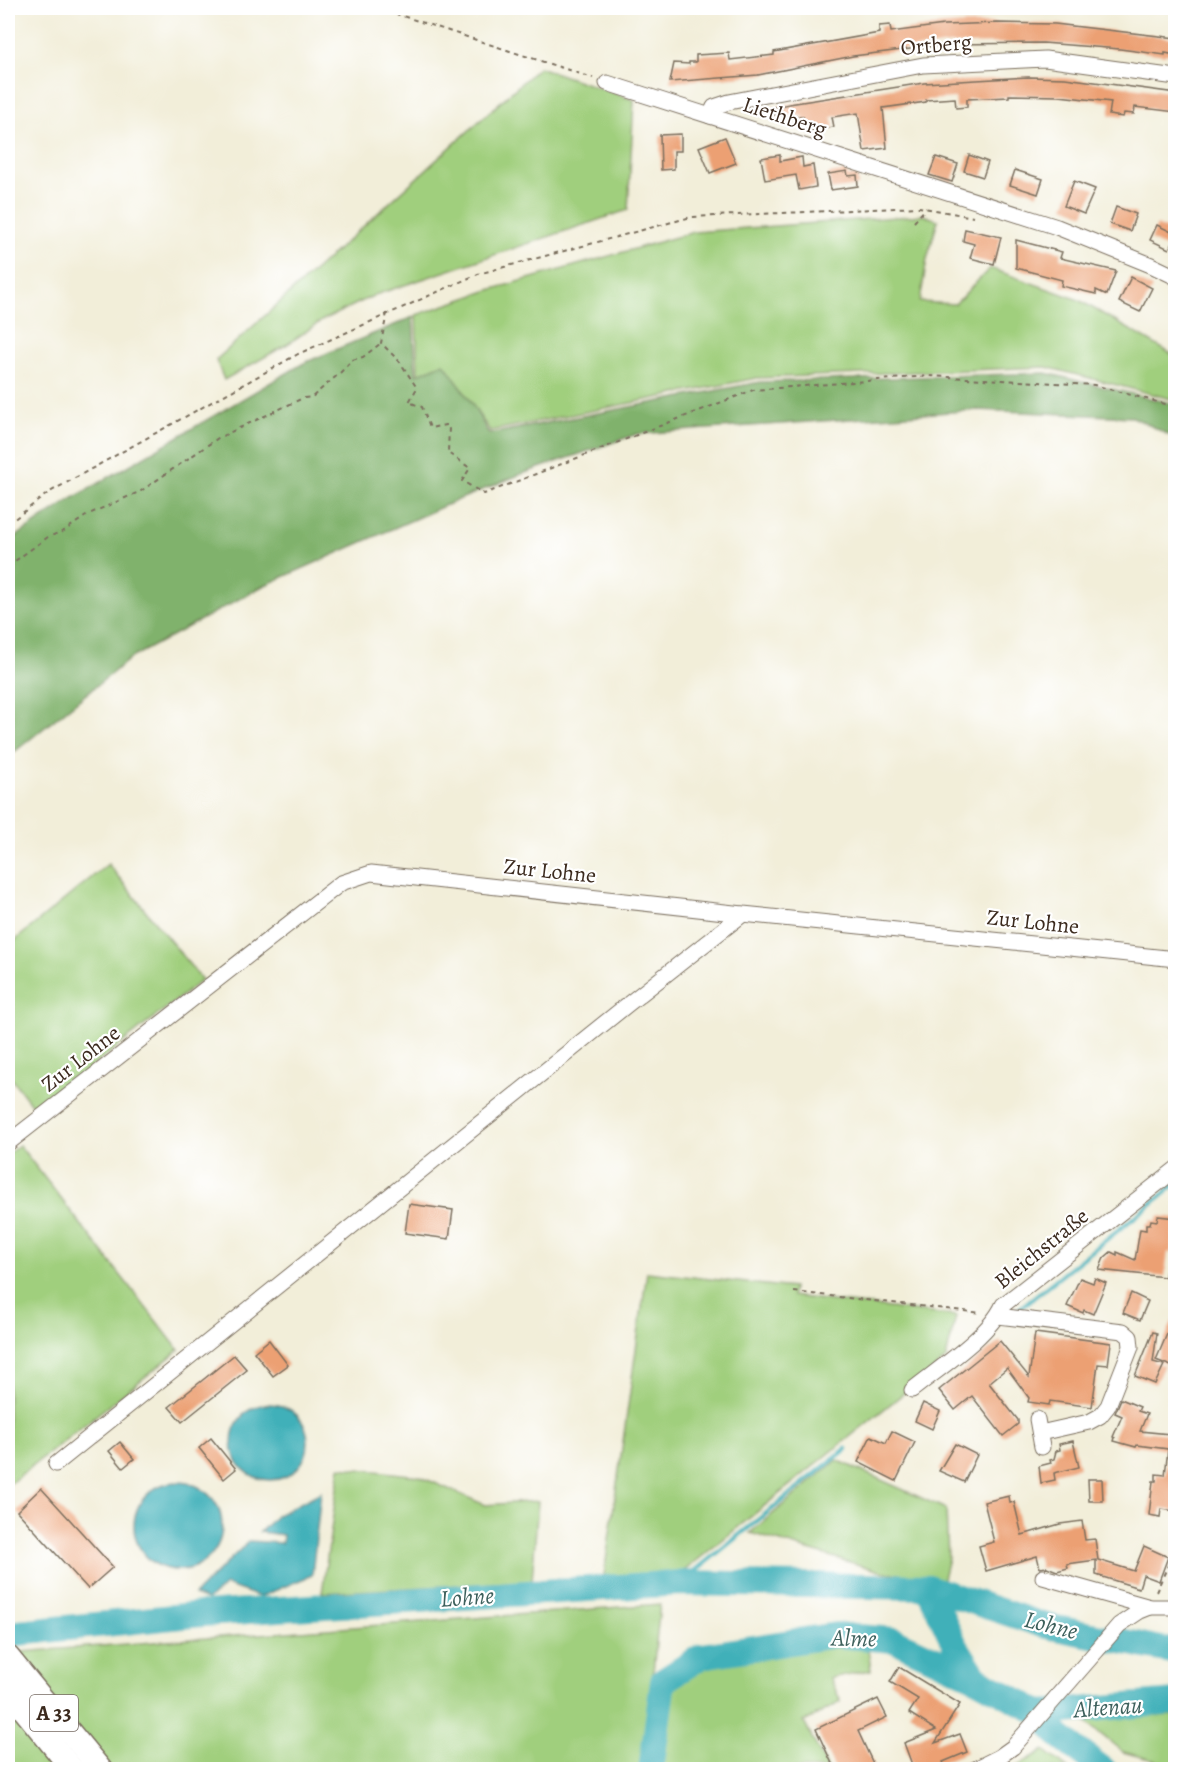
<svg xmlns="http://www.w3.org/2000/svg" width="1183" height="1777" font-family="Alegreya,serif">
	<rect width="100%" height="100%" fill="#fff"/>
	<filter id="ink" filterUnits="userSpaceOnUse"><feTurbulence type="fractalNoise" baseFrequency=".0167" numOctaves="2"/><feDisplacementMap in="SourceGraphic" scale="12" xChannelSelector="R" yChannelSelector="G"/><feConvolveMatrix kernelMatrix="1 2 1 2 8 2 1 2 1" color-interpolation-filters="sRGB"/></filter>
	<filter id="wash" filterUnits="userSpaceOnUse"><feTurbulence type="fractalNoise" baseFrequency=".008" numOctaves="4" result="noise"/><feDisplacementMap in="SourceGraphic" scale="24" xChannelSelector="R" yChannelSelector="G"/><feGaussianBlur stdDeviation="1.35" result="paint"/><feColorMatrix in="noise" values="0 0 0 0 0 0 0 0 0 0 0 0 0 0 0 0 0 1.4 0 .05"/><feComposite in="paint" operator="in"/></filter>
	<g filter="url(#wash)">
		<rect width="100%" height="100%" fill="#f2eed9"/>
		<g fill="#a0cf7d" stroke="#6e7c4e" stroke-width="1.5">
			<polygon points="539,67 634,100 628,210 375,295 323,320 286,345 224,380 216,360"/>
			<polygon points="923,215 938,220 927,259 920,302 955,304 990,268 1079,300 1175,356 1175,400 1046,367 757,378 490,431 444,364 418,374 416,315 486,291 694,232"/>
			<polygon points="108,864 202,980 36,1111 8,1074 8,946"/>
			<polygon points="19,1145 179,1350 8,1485 8,1154"/>
			<polygon points="647,1272 793,1288 792,1296 956,1316 946,1359 674,1579 603,1582"/>
			<polygon points="837,1460 946,1509 948,1558 942,1582 880,1571 750,1533"/>
			<polygon points="340,1467 419,1476 485,1505 538,1501 532,1581 322,1593"/>
			<polygon points="660,1604 643,1769 8,1770 8,1653"/>
			<polygon points="839,1645 868,1649 871,1670 830,1678 841,1702 804,1722 828,1769 658,1769 671,1687 707,1662"/>
			<polygon points="1175,1715 1175,1766 1123,1752 1082,1719"/>
			<polygon points="1044,1750 1069,1769 1013,1769"/>
		</g>
		<polygon fill="#80b26c" stroke="#5e6e45" stroke-width="1.5" points="413,317 416,375 444,363 471,402 489,434 760,382 1046,373 1175,404 1175,438 1133,417 978,410 637,434 519,475 453,502 263,586 131,658 8,757 8,542 70,500 304,363"/>
		<g fill="#40b0b9" stroke="#3e6d6c" stroke-width="1.5">
			<circle cx="270" cy="1442" r="38"/>
			<circle cx="178" cy="1526" r="44"/>
			<polygon points="321,1492 312,1575 260,1597 226,1585 207,1600 194,1595 249,1541 282,1543 283,1535 260,1532 277,1515"/>
		</g>
		<g fill="none" stroke-linecap="round" stroke-linejoin="round">
			<g stroke="#40b0b9" stroke-width="4.5">
				<polyline points="1019,1309 1176,1184"/>
				<polyline points="680,1583 846,1449"/>
			</g>
			<g stroke="#40b0b9" stroke-width="26">
				<polyline points="928,1587 955,1645 976,1678"/>
				<polyline points="8,1634 202,1614 680,1583 928,1587 1046,1626 1176,1652"/>
				<polyline points="1040,1713 1176,1702"/>
				<polyline points="651,1770 663,1681 702,1656 836,1635 894,1640 976,1678 1040,1713 1060,1737 1104,1770"/>
			</g>
		</g>
		<g id="blocks">
			<g fill="#eca073">
				<polygon points="997,23 1055,24 1176,38 1176,55 1165,53 1165,55 1120,49 1043,43 951,44 853,56 758,75 670,82 674,63 689,64 689,62 696,62 696,55 729,53 730,60 774,55 774,52 879,33 879,26 890,25 891,32 944,25"/>
				<polygon points="1028,77 1065,78 1176,93 1176,112 1135,107 1134,114 1124,113 1123,117 1109,115 1111,102 1059,96 1009,95 1009,97 967,99 967,107 956,108 955,98 926,100 926,102 883,108 887,148 864,151 858,113 832,117 834,127 805,132 803,116 762,114 762,110 789,104 924,83"/>
				<polygon points="681,134 681,151 674,151 674,169 661,170 660,135"/>
				<polygon points="725,137 736,163 710,173 699,147"/>
				<polygon points="780,155 780,161 802,157 803,167 813,165 816,187 799,190 796,175 765,180 761,158"/>
				<polygon points="969,155 988,162 983,177 964,171"/>
				<polygon points="936,157 958,164 952,182 929,175"/>
				<polygon points="1015,170 1043,179 1038,194 1010,185"/>
				<polygon points="847,171 848,176 857,175 858,186 831,190 828,174"/>
				<polygon points="1074,181 1095,189 1084,214 1064,206"/>
				<polygon points="1116,207 1136,214 1130,231 1110,224"/>
				<polygon points="1157,225 1176,234 1169,249 1150,240"/>
				<polygon points="965,229 1001,237 994,264 970,258 974,244 963,241"/>
				<polygon points="1016,240 1062,252 1060,258 1116,271 1107,295 1096,290 1096,294 1061,286 1062,280 1016,268"/>
				<polygon points="1131,277 1152,288 1140,312 1119,302"/>
				<polygon points="409,1204 453,1210 449,1239 405,1233"/>
				<polygon points="1158,1216 1176,1218 1172,1253 1168,1252 1165,1277 1099,1270 1104,1258 1111,1252 1117,1255 1117,1252 1135,1260 1140,1229 1146,1230 1146,1224 1150,1224 1151,1220 1157,1221"/>
				<polygon points="1080,1278 1093,1283 1095,1278 1106,1283 1093,1314 1084,1310 1083,1313 1067,1306"/>
				<polygon points="1131,1293 1148,1301 1140,1320 1123,1313"/>
				<polygon points="1175,1315 1176,1315 1176,1368 1156,1360"/>
				<polygon points="1153,1332 1157,1333 1153,1362 1164,1365 1155,1384 1135,1376"/>
				<polygon points="1035,1333 1111,1343 1108,1365 1098,1364 1092,1407 1050,1401 1049,1405 1028,1402 1029,1398 1007,1368 989,1383 1018,1420 1018,1424 1003,1436 972,1396 955,1410 939,1390 1000,1341 1029,1377"/>
				<polygon points="269,1340 288,1365 273,1376 254,1352"/>
				<polygon points="234,1355 247,1370 182,1422 169,1407"/>
				<polygon points="1121,1399 1140,1407 1138,1411 1147,1414 1140,1431 1170,1434 1169,1449 1176,1450 1176,1511 1161,1509 1160,1517 1149,1515 1153,1481 1156,1481 1156,1474 1165,1475 1168,1449 1137,1445 1136,1447 1114,1441 1115,1438 1113,1437 1122,1416 1115,1413"/>
				<polygon points="923,1403 940,1411 932,1429 915,1421"/>
				<polygon points="892,1431 915,1442 896,1481 858,1462 871,1436 886,1443"/>
				<polygon points="211,1438 236,1469 224,1479 199,1448"/>
				<polygon points="1073,1441 1079,1467 1054,1473 1055,1480 1041,1483 1039,1466 1051,1463 1050,1460 1054,1459 1056,1451 1060,1450 1059,1444"/>
				<polygon points="120,1442 134,1459 123,1468 109,1451"/>
				<polygon points="955,1444 977,1455 964,1482 939,1471"/>
				<polygon points="1088,1479 1102,1479 1103,1501 1089,1501"/>
				<polygon points="41,1488 113,1567 88,1589 17,1511"/>
				<polygon points="1009,1496 1010,1503 1014,1502 1022,1535 1060,1524 1082,1521 1085,1540 1095,1539 1098,1560 1134,1571 1144,1546 1168,1557 1159,1581 1143,1575 1139,1588 1096,1575 1096,1560 1067,1564 1068,1568 1057,1571 1047,1567 1040,1568 1037,1556 986,1571 979,1546 994,1542 984,1502"/>
				<polygon points="899,1667 960,1704 935,1743 960,1734 967,1752 943,1762 945,1766 936,1770 914,1770 904,1743 936,1730 909,1713 918,1699 890,1682"/>
				<polygon points="878,1699 887,1717 858,1731 876,1770 835,1770 816,1729"/>
			</g>
		</g>
	</g>
	<g filter="url(#ink)">
		<use href="#blocks" fill-opacity="0" stroke="#7b6f5f" stroke-width="1.5"/>
		<g fill="none" stroke-linecap="round" stroke-linejoin="round">
			<g stroke="#7b6f5f" stroke-width="17">
				<g id="minor">
					<polyline points="607,83 1057,227 1151,265 1176,277"/>
					<polyline points="710,116 714,107 729,102 923,65 1045,59 1176,77"/>
					<polyline points="8,1143 341,883 371,873 743,914 1176,959"/>
					<polyline points="998,1316 1123,1331 1130,1337 1131,1347 1108,1406 1100,1416 1089,1422 1040,1433"/>
					<path d="M912,1390c27,-22 77,-54 91,-85l173,-136"/>
					<polyline points="1037,1419 1042,1447"/>
					<polyline points="56,1464 627,1005 743,914"/>
					<polyline points="1043,1577 1150,1607 1176,1607"/>
					<polyline points="973,1770 999,1757 1013,1747 1119,1625 1140,1611 1150,1607"/>
				</g>
			</g>
			<g stroke="#7b6f5f" stroke-width="25">
				<g id="highway">
					<polyline points="8,1657 101,1770"/>
					<polyline points="8,1690 73,1770"/>
				</g>
			</g>
			<g stroke="#7b6f5f" stroke-width="2" stroke-dasharray="4.5 4.5" stroke-linecap="butt">
				<polyline points="378,8 593,78"/>
				<polyline points="914,222 926,208"/>
				<polyline points="387,313 381,343 400,362 417,388 409,402 422,407 430,428 445,425 449,427 448,453 470,468 462,481 484,494 753,390 929,376 1094,385 1176,407"/>
				<polyline points="8,524 48,493 298,354 478,274 691,217 919,207 973,217"/>
				<polyline points="8,566 48,537 64,531 89,514 141,491 218,438 303,398 312,397 340,373 352,360 363,357 381,343"/>
				<polyline points="794,1292 981,1313"/>
				<polyline points="1156,1592 1176,1548"/>
				<polyline points="945,1770 957,1764 959,1768"/>
			</g>
			<use href="#minor" stroke="#fff" stroke-width="15"/>
			<use href="#highway" stroke="#fff" stroke-width="22"/>
		</g>
	</g>
	<g text-anchor="middle" stroke-width="4.5" stroke-linejoin="round" paint-order="stroke">
		<rect fill="#fff" stroke="#766a62" stroke-width="1.5" x="30" y="1695" width="48" height="36" rx="4.5"/>
		<g font-size="21" font-weight="bold" fill="#3b2a1e">
			<text x="54" y="1720">A 33</text>
		</g>
		<g font-size="22" fill="#3b2a1e" stroke="#fff">
			<text transform="translate(936 44) rotate(-5)" y="8">Ortberg</text>
			<text transform="translate(785 116) rotate(18)" y="8">Liethberg</text>
			<text transform="translate(550 870) rotate(6)" y="8">Zur Lohne</text>
			<text transform="translate(1033 921) rotate(6)" y="8">Zur Lohne</text>
			<text transform="translate(80 1058) rotate(-38)" y="8">Zur Lohne</text>
			<text transform="translate(1041 1248) rotate(-39)" y="8">Bleichstraße</text>
		</g>
		<g font-size="24" font-style="italic" fill="#3d605c" stroke="#fff">
			<text transform="translate(467 1597) rotate(-4)" y="8">Lohne</text>
			<text transform="translate(1051 1625) rotate(14)" y="8">Lohne</text>
			<text transform="translate(854 1638) rotate(1)" y="8">Alme</text>
			<text transform="translate(1108 1707) rotate(-4)" y="8">Altenau</text>
		</g>
	</g>
	<rect width="1183" height="1777" fill="none" stroke="#fff" stroke-width="30"/>
</svg>
